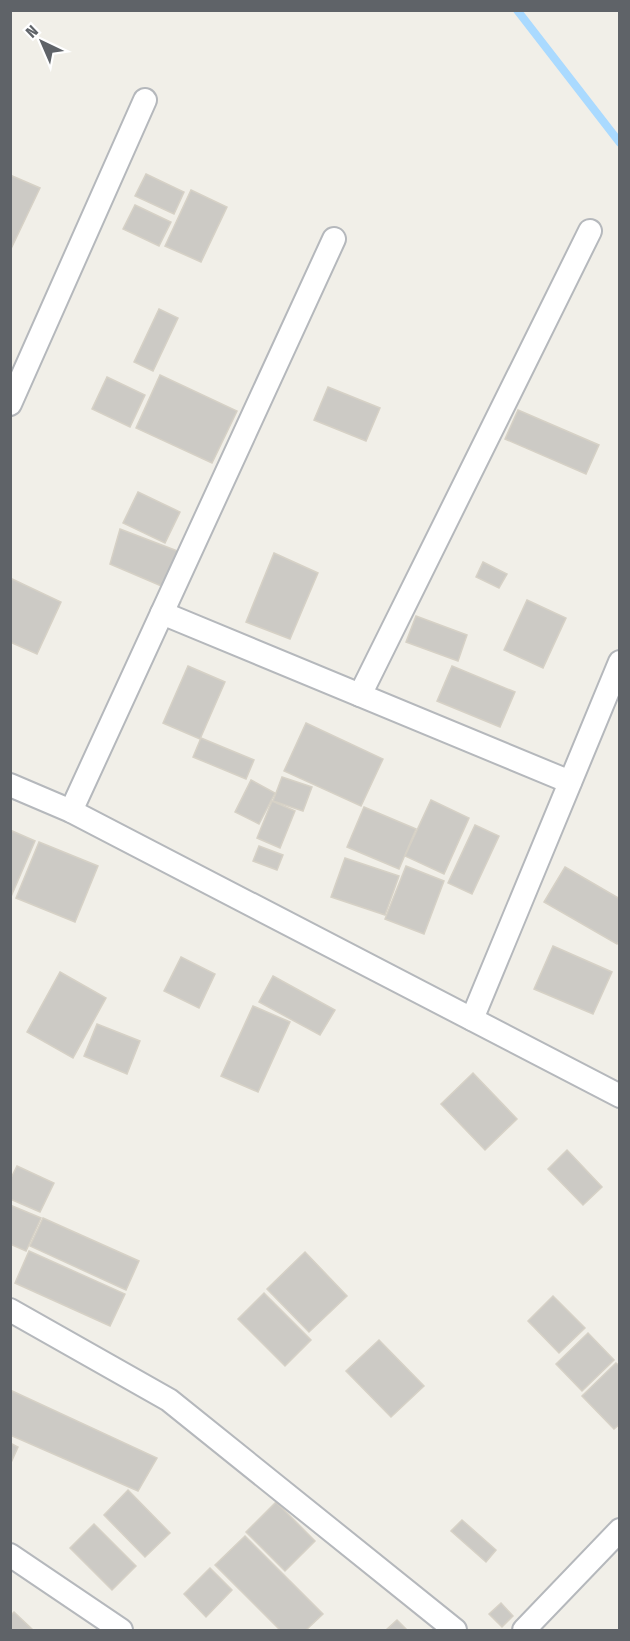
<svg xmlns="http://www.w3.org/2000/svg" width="630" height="1641" font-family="'Fira Sans Condensed',sans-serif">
	<rect width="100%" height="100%" fill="#f1efe8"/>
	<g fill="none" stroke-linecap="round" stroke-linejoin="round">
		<polyline stroke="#aadaff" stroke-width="8" points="517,10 620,143"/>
	</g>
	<g fill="#cccac5" stroke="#d6d1c6" stroke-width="1.5">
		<polygon points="146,174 184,192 174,214 135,196"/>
		<polygon points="10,175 40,188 10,251"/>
		<polygon points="191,190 227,207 201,262 165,246"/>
		<polygon points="135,205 171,222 159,246 123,229"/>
		<polygon points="159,309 178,318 153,371 134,362"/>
		<polygon points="160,375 237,411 212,463 136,428"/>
		<polygon points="107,377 145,395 130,427 92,409"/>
		<polygon points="328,387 380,408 366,441 314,420"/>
		<polygon points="518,410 599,445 586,474 505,439"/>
		<polygon points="138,492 180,512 165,543 123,523"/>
		<polygon points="120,529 180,552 166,588 110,564"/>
		<polygon points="274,553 318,573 290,639 246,622"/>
		<polygon points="483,562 507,574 499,588 476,577"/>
		<polygon points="10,578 61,602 37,654 10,642"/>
		<polygon points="527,600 566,618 543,668 504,650"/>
		<polygon points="416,616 467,635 458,661 406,642"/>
		<polygon points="188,666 225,682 200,739 163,723"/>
		<polygon points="452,666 515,692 500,727 437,701"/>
		<polygon points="306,723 383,759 361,806 284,771"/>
		<polygon points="201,738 254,760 246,779 193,757"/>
		<polygon points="282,777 312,787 303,811 273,801"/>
		<polygon points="251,780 275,793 259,824 235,812"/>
		<polygon points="431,800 469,818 444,874 405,856"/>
		<polygon points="272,801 295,811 280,848 257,838"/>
		<polygon points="364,807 416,829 399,869 347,847"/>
		<polygon points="475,825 499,836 472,894 448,883"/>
		<polygon points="10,830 35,841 10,899"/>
		<polygon points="39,842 98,866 75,922 16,898"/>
		<polygon points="259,846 283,855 277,870 253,861"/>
		<polygon points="345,858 399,876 385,915 331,897"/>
		<polygon points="406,866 444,881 424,934 385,919"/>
		<polygon points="565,867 620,899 620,940 617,944 544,902"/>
		<polygon points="553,946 612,972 593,1014 534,989"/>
		<polygon points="181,957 215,974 199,1008 164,991"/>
		<polygon points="60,972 106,998 73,1058 27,1032"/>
		<polygon points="273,976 335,1010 320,1035 259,1002"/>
		<polygon points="253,1006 290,1022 258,1092 221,1076"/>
		<polygon points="97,1024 140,1041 127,1074 84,1056"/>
		<polygon points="473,1073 517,1119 485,1150 441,1104"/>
		<polygon points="567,1150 602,1187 583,1205 548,1169"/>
		<polygon points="17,1166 54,1183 40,1212 10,1199 10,1180"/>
		<polygon points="10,1205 41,1218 26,1251 10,1244"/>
		<polygon points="43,1218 139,1261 126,1290 30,1246"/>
		<polygon points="29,1251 125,1294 110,1326 15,1283"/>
		<polygon points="305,1252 347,1296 309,1332 267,1289"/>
		<polygon points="264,1293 311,1340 285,1366 238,1319"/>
		<polygon points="553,1296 585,1328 559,1353 528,1321"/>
		<polygon points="588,1333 614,1360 582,1391 556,1364"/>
		<polygon points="379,1340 424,1386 391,1417 346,1371"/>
		<polygon points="616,1363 620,1366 620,1424 614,1429 582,1396"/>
		<polygon points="10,1390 157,1458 138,1491 10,1435"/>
		<polygon points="10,1443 18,1447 10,1465"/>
		<polygon points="128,1490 170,1533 145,1557 104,1515"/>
		<polygon points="276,1502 315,1541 285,1571 246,1532"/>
		<polygon points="462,1520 496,1550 486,1562 451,1531"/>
		<polygon points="94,1524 136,1566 112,1590 70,1548"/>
		<polygon points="245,1536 323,1614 306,1630 280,1630 215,1565"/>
		<polygon points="210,1568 232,1590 206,1617 184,1594"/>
		<polygon points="501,1603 513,1616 502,1627 489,1614"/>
		<polygon points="14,1612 33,1630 10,1630 10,1616"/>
		<polygon points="397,1620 407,1630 386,1630"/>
	</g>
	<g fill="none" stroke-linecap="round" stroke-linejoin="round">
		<g stroke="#b5b8bc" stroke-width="26">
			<g id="street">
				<polyline points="10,404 145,100"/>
				<polyline points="162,613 570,782"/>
				<polyline points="360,695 590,231"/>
				<polyline points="10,785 71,811 620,1096"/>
				<polyline points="71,811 334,239"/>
				<polyline points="472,1019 620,662"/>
				<polyline points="10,1310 169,1400 455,1630"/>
				<polyline points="10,1555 121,1630"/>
				<polyline points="524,1630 620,1530"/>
			</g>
		</g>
		<use href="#street" stroke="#fff" stroke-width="22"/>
	</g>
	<rect width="630" height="1641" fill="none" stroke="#5f6368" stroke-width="24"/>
	<g transform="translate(42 42) rotate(316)" stroke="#ffffff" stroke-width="4.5" paint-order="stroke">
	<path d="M0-4.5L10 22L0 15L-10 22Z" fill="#5f6368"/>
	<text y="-9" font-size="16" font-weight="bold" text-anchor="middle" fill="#5f6368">N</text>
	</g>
</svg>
